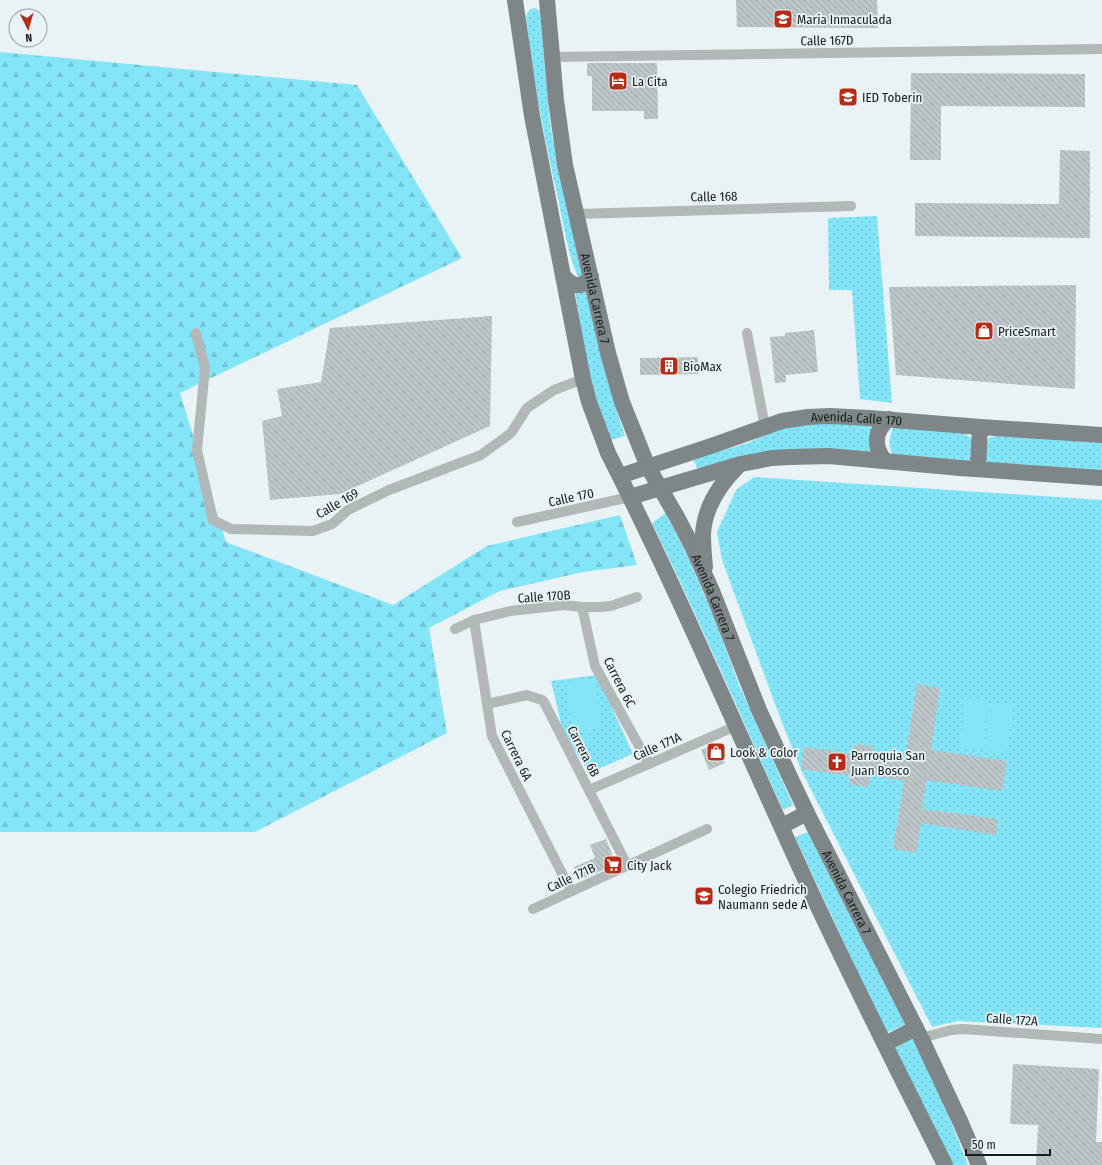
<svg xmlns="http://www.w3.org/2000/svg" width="1102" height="1165" font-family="'Fira Sans Condensed',sans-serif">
	<defs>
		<pattern id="grass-dots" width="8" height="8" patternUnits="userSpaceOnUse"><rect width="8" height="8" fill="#84e5f9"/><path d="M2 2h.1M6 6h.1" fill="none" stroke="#71c4d5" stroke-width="1.8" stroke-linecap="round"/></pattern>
		<pattern id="forest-firs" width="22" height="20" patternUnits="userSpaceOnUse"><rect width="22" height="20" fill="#84e5f9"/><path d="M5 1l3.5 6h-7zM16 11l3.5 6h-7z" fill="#71c4d5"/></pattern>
		<pattern id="building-back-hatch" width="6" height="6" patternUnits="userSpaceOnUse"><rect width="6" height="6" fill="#bcc5c7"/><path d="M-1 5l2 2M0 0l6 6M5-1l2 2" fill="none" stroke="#a1a9aa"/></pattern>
	</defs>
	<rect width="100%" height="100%" fill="#e9f3f5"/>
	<g fill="url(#grass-dots)">
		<path d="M535,8l5,3 10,112 8,45 27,108 -6,3c-11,-23 -15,-51 -20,-76 -14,-62 -26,-123 -33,-186l1,-4 4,-4z"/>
		<polygon points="877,216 892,403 860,399 852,290 829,290 828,218"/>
		<path d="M589,290c10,49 19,99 36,146l-14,4c-20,-47 -28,-98 -36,-149z"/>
		<polygon points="831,422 873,426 872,454 700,473 693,459 748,443 774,431 803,424"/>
		<path d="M898,427l66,6 8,6v20l-6,3 -73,-7c-5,-8 -4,-18 0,-27z"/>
		<polygon points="999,435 1102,443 1102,471 989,463 985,460 986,444 989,438"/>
		<polygon points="754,477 1102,500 1102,1028 958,1021 932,1027 802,772 781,720 722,560 717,532 736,490"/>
		<path d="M666,513l21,42 29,67 23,63 54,120 -10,5c-43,-96 -85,-193 -131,-287z"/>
		<polygon points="597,675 633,754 589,773 563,732 551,681"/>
		<polygon points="808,832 906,1024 886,1033 795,837"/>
		<polygon points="914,1037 948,1114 968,1165 952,1165 893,1049"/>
	</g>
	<polygon fill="url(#forest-firs)" points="0,52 357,85 462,258 180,393 226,542 393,605 487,546 620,515 637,565 583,572 500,591 429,628 447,733 255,832 0,832"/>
	<g fill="#84e5f9">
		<polygon points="595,679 601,728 573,732 566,682"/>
		<polygon points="966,698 988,701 982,749 960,747"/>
		<polygon points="991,702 1013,705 1006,753 985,750"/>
	</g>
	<g fill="url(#building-back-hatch)">
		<polygon points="736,0 877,0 878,28 737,27"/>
		<polygon points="587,63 657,63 658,119 644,119 644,111 592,111 592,76 587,76"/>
		<polygon points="911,73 1085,74 1085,107 941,106 941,160 910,160"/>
		<polygon points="1060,150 1090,151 1090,238 915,236 915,203 1059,204"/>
		<polygon points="1076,285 1075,389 896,375 889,287"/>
		<polygon points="492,316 490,426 340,494 270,500 262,421 282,416 277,389 321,382 330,328"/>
		<polygon points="814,330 818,372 786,375 786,382 775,383 770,337 785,336 785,333"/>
		<polygon points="698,357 698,374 640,375 640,358"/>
		<polygon points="917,684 940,688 931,750 1007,761 1002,791 927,780 922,809 998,819 996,835 921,823 916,853 893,849 904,781 870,775 868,787 849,784 850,776 801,769 804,747 853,754 855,744 874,746 873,754 905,759"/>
		<polygon points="716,743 725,763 709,770 701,750"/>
		<polygon points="606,839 616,864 580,880 574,867 595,858 590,845"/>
		<polygon points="1013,1064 1099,1069 1096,1142 1102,1142 1102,1165 1036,1165 1038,1125 1010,1124"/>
	</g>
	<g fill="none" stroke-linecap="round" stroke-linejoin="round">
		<g stroke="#b2b7b8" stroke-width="10">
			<polyline points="552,57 1102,49"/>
			<polyline points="577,214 851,206"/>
			<polyline points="196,333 205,368 197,450 213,520 231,529 313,531 332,524 348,510 389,490 481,455 511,433 527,408 554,390 583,379"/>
			<polyline points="747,333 765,427"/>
			<polyline points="517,522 630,497"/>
			<polyline points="582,607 595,666 649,764"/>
			<polyline points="474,620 492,736 571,891"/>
			<polyline points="455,629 474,620 510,611 564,605 582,607 600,607 611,606 637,597"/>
			<polyline points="487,704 527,695 542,700 544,702 627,865"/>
			<polyline points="589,790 736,726"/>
			<polyline points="533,909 707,829"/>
			<polyline points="921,1038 951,1030 963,1029 1102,1039"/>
		</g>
		<g stroke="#7e8687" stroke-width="16">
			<path d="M515,0l17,116 51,263 6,23 19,51c71,140 132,285 198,428 44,96 92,190 139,284"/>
			<path id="s1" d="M547,0l9,100 9,65 43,188 14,49 26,65 29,50 15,29 20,45 47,119 30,65 18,38 114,225 39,83 19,44"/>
			<path d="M564,277c10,11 17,11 27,0"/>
			<path d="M885,461c-12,-15 -11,-30 4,-42"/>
			<polyline points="978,469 980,427"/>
			<path id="s2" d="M620,476l94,-31 68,-24 26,-4 22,-1 39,2 111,9 122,8"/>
			<polyline points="630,497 741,464 772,458 790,457 829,456 960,468 1102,478"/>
			<path d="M705,567c-1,-11 -2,-21 -2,-32 1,-27 17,-51 36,-70"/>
			<polyline points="782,826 807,813"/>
			<polyline points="885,1044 916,1028"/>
		</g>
	</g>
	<defs>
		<g id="school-square" transform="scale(1)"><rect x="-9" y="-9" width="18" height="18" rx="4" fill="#b82c17" stroke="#e9f3f5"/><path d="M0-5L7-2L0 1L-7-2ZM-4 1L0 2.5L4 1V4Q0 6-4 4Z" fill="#fff"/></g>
		<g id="hotel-square" transform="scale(1)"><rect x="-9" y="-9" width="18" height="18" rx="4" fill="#b82c17" stroke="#e9f3f5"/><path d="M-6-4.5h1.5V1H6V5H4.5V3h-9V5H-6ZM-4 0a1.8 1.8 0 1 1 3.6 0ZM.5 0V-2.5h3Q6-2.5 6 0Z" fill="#fff"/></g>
		<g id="shop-square" transform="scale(1)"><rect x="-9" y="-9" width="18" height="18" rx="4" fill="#b82c17" stroke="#e9f3f5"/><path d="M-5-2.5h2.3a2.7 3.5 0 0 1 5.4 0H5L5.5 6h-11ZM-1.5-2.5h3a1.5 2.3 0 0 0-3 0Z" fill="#fff"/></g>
		<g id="building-square" transform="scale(1)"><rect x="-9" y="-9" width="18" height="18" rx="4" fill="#b82c17" stroke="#e9f3f5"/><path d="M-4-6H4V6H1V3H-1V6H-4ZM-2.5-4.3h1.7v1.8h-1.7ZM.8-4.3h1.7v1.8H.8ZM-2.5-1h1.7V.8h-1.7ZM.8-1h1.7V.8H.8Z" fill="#fff"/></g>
		<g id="church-square" transform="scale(1)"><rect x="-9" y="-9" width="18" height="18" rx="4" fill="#b82c17" stroke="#e9f3f5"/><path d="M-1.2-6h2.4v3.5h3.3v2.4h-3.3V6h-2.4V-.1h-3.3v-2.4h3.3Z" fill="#fff"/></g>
		<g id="supermarket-square" transform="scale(1)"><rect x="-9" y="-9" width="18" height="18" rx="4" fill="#b82c17" stroke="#e9f3f5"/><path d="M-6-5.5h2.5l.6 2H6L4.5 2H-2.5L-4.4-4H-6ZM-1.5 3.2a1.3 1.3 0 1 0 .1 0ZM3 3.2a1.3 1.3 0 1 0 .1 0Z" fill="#fff"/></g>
	</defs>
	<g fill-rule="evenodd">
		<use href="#school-square" x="783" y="19"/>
		<use href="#hotel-square" x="618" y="81"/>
		<use href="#school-square" x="848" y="97"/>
		<use href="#shop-square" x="984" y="331"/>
		<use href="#building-square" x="669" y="366"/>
		<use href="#shop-square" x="716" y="752"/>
		<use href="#church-square" x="837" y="762"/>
		<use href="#supermarket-square" x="613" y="865"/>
		<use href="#school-square" x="704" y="896"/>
	</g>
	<g text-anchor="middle" stroke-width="3.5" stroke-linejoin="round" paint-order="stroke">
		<g font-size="13" fill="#191c1d" stroke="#e9f3f5" text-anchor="start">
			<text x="797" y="24">María Inmaculada</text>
			<text x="632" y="86">La Cita</text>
			<text x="862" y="102">IED Toberin</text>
			<text x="998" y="336">PriceSmart</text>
			<text x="683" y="371">BioMax</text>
			<text x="730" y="757">Look &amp; Color</text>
			<text x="851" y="760">Parroquia San<tspan x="851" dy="15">Juan Bosco</tspan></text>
			<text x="627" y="870">City Jack</text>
			<text x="718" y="894">Colegio Friedrich<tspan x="718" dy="15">Naumann sede A</tspan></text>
		</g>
		<g font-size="13" fill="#191c1d" stroke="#e9f3f5">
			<text transform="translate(827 40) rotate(-1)" y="5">Calle 167D</text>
			<text transform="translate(714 196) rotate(-1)" y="5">Calle 168</text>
			<text dy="5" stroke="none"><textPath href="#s1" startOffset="303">Avenida Carrera 7</textPath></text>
			<text dy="5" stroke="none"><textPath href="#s2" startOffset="246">Avenida Calle 170</textPath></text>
			<text transform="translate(571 497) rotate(-12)" y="5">Calle 170</text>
			<text transform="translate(337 503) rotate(-30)" y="5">Calle 169</text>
			<text transform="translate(544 596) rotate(-4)" y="5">Calle 170B</text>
			<text dy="5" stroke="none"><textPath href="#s1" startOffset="626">Avenida Carrera 7</textPath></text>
			<text transform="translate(620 682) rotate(63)" y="5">Carrera 6C</text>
			<text transform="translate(657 746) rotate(-24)" y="5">Calle 171A</text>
			<text transform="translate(584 751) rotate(63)" y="5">Carrera 6B</text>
			<text transform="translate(517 755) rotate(64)" y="5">Carrera 6A</text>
			<text transform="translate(571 877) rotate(-25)" y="5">Calle 171B</text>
			<text dy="5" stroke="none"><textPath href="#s1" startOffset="950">Avenida Carrera 7</textPath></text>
			<text transform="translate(1012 1019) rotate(4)" y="5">Calle 172A</text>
		</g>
	</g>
	<g transform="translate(28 28) rotate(175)"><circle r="19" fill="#e9f3f5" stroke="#969d9f"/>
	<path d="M0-3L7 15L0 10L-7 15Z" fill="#b82c17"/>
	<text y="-6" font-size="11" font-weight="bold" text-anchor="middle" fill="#191c1d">N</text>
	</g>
	<path d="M966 1149v6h84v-6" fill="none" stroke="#191c1d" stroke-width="2"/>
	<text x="972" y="1149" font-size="12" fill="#191c1d" stroke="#e9f3f5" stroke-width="3" paint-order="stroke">50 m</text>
</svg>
